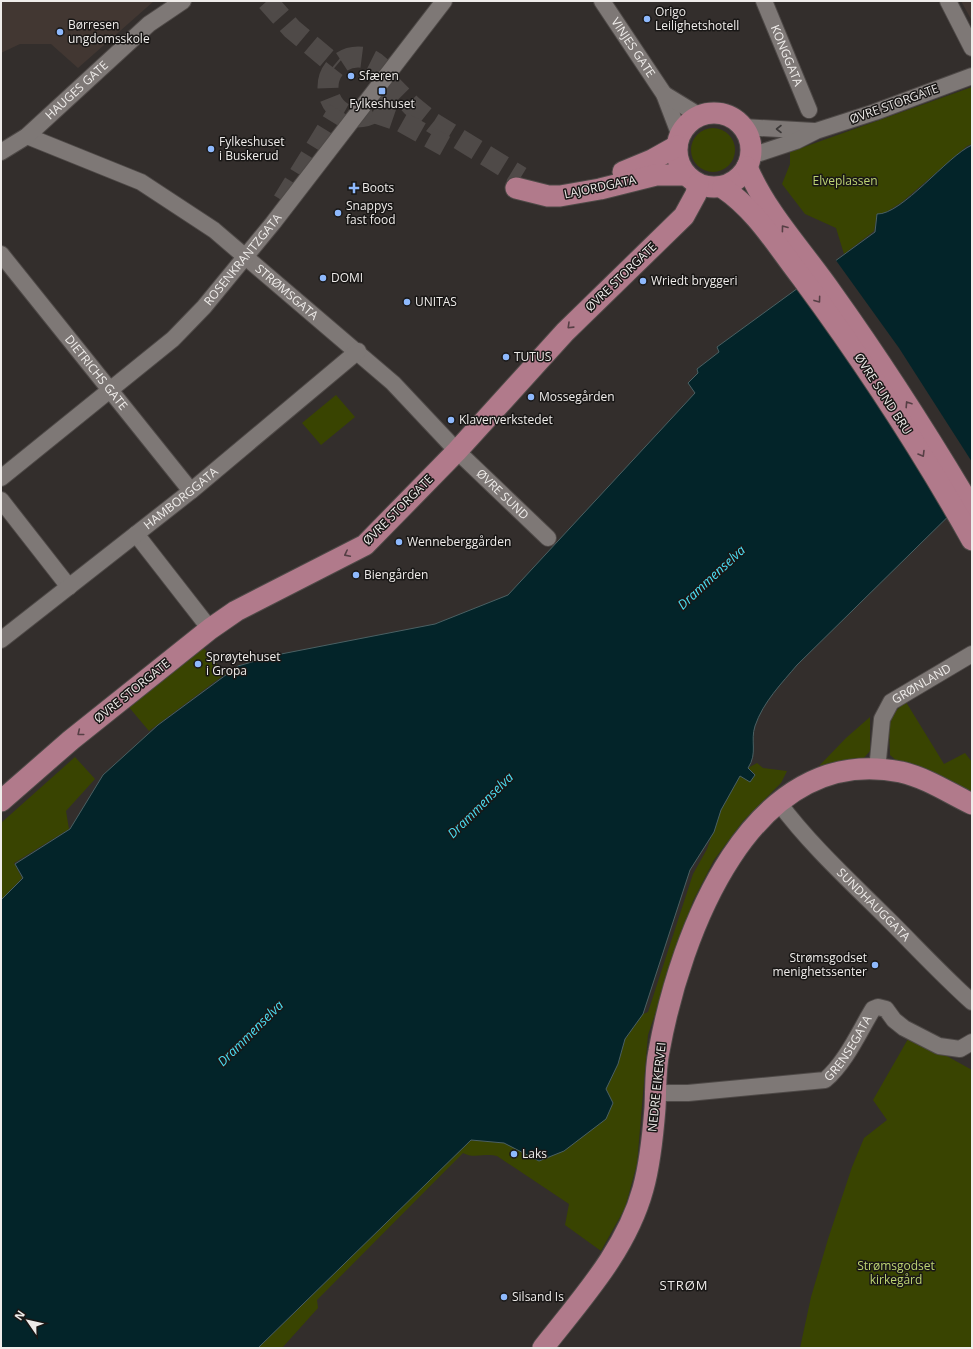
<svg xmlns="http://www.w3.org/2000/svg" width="973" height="1349" font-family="'Open Sans',sans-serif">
	<rect width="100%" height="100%" fill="#332e2c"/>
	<g fill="#423732">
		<polygon points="1,1 154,1 78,68 51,44 20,44 1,53"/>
		<polygon points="961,1 972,1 972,21"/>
	</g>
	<g fill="#394401">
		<polygon points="972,87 972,144 967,146 902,202 883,214 877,214 874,231 844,254 836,228 805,214 782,184 790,164 790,152"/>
		<circle cx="713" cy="150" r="22"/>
		<polygon points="336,395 355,417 321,445 302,423"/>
		<polygon points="203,647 225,674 149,731 128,706"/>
		<path d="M906,702l38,62 21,-11 7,9v31l-74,-31 -8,-7c0,-25 -6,-37 16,-53z"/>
		<polygon points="870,717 870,751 863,759 819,766 846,738"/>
		<polygon points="75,757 95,779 66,811 69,829 14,863 22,878 1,900 1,823"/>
		<path d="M757,763l6,5 24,3 -6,12 -38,38 -29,39 -21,41 -45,134 -11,129 -12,44 -24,43 -36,-26 4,-21 -72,-48c-11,-3 -24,3 -34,-3l-146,147 1,8 -36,40h-24l213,-208 33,3 35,18 74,-58 -7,-14 12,-25 7,-25 18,-25 5,-2 45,-138 14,-25 14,-39 19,-35 15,-1 -7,-6z"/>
		<polygon points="908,1039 945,1055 972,1070 972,1348 800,1348 811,1297 828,1239 852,1167 864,1138 887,1120 873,1100"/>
	</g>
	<path fill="#032429" stroke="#4a6063" d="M972,145v348l-175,172c-15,18 -34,37 -42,61 -5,15 3,27 -7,42l7,7 -5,7 -10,-6 -19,34 -7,22 -24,38 -47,144 -18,25 -7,25 -12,25 7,14 -7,16 -42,32 -25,10 -35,-18 -33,-3 -213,208h-257v-448l22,-22 -8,-14 55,-35 33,-54 55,-50 80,-59 38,-11 159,-31 73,-29 187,-202 -7,-10 10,-10 -1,-4 22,-17 -2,-5 158,-115 2,-18c25,1 70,-58 95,-69z"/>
	<polygon fill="#332e2c" points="835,259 899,348 972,462 972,496 891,418 799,286"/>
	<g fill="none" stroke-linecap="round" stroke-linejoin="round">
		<g stroke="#4f4a48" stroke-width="21" stroke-dasharray="21 10" stroke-linecap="butt">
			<polyline points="267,1 292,29 336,66"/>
			<circle cx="358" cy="87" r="30"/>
			<polyline points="387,81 412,106 433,123 521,177"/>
			<polyline points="373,112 402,122 445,146"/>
			<polyline points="283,201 339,110"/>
		</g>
		<g stroke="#4e4947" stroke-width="18">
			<g id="minor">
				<path id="s1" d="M602,1l62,93 16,42"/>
				<path id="s2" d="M764,1l45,109"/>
				<polyline points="948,1 972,48"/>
				<polyline points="664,94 700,116"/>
				<polyline points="743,127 814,131"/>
				<path id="s3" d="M27,136l114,46 73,48 179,153 64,68 91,87"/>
				<path id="s4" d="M1,152l26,-16 122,-112 34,-23"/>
				<polyline points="751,156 796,141 816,131 875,112 972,76"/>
				<path id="s5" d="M1,254l190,237"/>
				<path id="s6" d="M1,478l172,-139 31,-32 69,-84 171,-222"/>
				<polyline points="1,500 69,587"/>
				<polyline points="136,534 210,629"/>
				<path id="s7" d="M1,640l190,-149 167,-140"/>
				<path id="s8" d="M877,770l5,-51 9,-17 81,-48"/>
				<path id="s9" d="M779,803c32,43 73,80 111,118 27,27 53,55 82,81"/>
				<path id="s10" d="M655,1093h33l137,-13c21,-18 34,-48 48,-71l5,-2 8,2 8,11 10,8 35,18 21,3 12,-7"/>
			</g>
		</g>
		<g stroke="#4e4947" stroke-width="23">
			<g id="major">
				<circle cx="714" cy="150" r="37"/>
				<path d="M747,167c20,47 56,84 85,126 50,70 96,142 140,216"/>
				<polyline points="623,172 652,160 677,146"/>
				<polyline points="516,188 548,196 560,196 600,189 656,175 685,175"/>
				<path d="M723,188c34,23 54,58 79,90 62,84 119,171 170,262"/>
				<polyline points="1,801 71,740 210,629 236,611 365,545 457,451 565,332 684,216 696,194 698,184"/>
				<path d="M543,1348c38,-49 83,-97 100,-159 7,-25 10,-55 12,-81 1,-19 0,-38 4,-57 21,-115 91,-310 242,-279 26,6 48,21 71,32"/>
			</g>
		</g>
		<use href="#minor" stroke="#7e7876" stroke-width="16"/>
		<use href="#major" stroke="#b17a8b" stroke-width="21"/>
	</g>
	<defs><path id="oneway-chevron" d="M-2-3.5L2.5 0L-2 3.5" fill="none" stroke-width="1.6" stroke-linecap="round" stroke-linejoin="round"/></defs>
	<use stroke="#3c3938" href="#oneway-chevron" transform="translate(779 129) rotate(-180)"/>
	<g stroke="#563f45">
		<use href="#oneway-chevron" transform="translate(784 228) rotate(-127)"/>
		<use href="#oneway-chevron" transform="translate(818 300) rotate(54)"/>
		<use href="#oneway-chevron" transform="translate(570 326) rotate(136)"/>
		<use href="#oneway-chevron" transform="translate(908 404) rotate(-123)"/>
		<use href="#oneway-chevron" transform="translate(922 454) rotate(59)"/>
		<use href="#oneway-chevron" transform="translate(347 554) rotate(153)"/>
		<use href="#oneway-chevron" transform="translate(80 733) rotate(141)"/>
	</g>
	<g fill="#8eb9fd" stroke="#191716" stroke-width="1.5">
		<circle cx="647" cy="19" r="4"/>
		<circle cx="60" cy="32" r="4"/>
		<circle cx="351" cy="76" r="4"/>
		<rect x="378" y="87" width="8" height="8" rx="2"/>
		<circle cx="211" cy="149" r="4"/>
		<path d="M352 182h4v4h4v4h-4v4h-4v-4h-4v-4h4z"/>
		<circle cx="338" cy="213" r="4"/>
		<circle cx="323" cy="278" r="4"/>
		<circle cx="643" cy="281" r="4"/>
		<circle cx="407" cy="302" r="4"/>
		<circle cx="506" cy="357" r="4"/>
		<circle cx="531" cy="397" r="4"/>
		<circle cx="451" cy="420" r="4"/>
		<circle cx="399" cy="542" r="4"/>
		<circle cx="356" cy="575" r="4"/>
		<circle cx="198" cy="664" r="4"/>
		<circle cx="875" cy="965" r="4"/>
		<circle cx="514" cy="1154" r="4"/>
		<circle cx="504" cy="1297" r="4"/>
	</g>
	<g text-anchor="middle" stroke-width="3" stroke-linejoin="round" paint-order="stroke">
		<g font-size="12" fill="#efecea" stroke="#191716" text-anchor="start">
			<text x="655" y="16">Origo<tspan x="655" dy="14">Leilighetshotell</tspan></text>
			<text x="68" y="29">Børresen<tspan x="68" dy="14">ungdomsskole</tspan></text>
			<text x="359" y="80">Sfæren</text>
			<text x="382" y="108" text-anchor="middle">Fylkeshuset</text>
			<text x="219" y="146">Fylkeshuset<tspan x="219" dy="14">i Buskerud</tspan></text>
			<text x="362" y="192">Boots</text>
			<text x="346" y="210">Snappys<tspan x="346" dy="14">fast food</tspan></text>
			<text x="331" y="282">DOMI</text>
			<text x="651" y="285">Wriedt bryggeri</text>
			<text x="415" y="306">UNITAS</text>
			<text x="514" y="361">TUTUS</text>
			<text x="539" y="401">Mossegården</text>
			<text x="459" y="424">Klaververkstedet</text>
			<text x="407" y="546">Wenneberggården</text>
			<text x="364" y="579">Biengården</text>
			<text x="206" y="661">Sprøytehuset<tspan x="206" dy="14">i Gropa</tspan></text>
			<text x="867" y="962" text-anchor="end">Strømsgodset<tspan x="867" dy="14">menighetssenter</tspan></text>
			<text x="522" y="1158">Laks</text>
			<text x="512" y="1301">Silsand Is</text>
		</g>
		<g font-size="12" fill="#efecea" stroke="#191716">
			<text dy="4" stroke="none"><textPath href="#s1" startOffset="56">VINJES GATE</textPath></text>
			<text dy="4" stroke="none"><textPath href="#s2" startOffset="59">KONGGATA</textPath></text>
			<text dy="4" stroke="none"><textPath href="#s4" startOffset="98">HAUGES GATE</textPath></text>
			<text transform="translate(894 104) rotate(-20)" y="4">ØVRE STORGATE</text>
			<text transform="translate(600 187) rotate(-12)" y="4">LAJORDGATA</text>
			<text dy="4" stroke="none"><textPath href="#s6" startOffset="327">ROSENKRANTZGATA</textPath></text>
			<text transform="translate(621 277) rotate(-44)" y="4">ØVRE STORGATE</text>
			<text dy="4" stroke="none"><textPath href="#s3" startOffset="306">STRØMSGATA</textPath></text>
			<text dy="4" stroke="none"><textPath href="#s5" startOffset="152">DIETRICHS GATE</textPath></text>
			<text transform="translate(883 394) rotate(57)" y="4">ØVRE SUND BRU</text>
			<text dy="4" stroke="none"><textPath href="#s3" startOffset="602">ØVRE SUND</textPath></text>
			<text dy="4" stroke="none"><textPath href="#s7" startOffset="229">HAMBORGGATA</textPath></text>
			<text transform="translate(398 510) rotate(-45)" y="4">ØVRE STORGATE</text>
			<text dy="4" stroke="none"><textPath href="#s8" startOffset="106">GRØNLAND</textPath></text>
			<text transform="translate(132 691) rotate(-39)" y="4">ØVRE STORGATE</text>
			<text dy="4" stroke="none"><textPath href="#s9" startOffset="139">SUNDHAUGGATA</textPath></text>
			<text dy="4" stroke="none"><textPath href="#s10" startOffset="210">GRENSEGATA</textPath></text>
			<text transform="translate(657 1087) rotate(-84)" y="4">NEDRE EIKERVEI</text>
		</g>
		<g font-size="12" fill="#bdd373" stroke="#191716">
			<text x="845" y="185">Elveplassen</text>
			<text x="896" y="1270">Strømsgodset<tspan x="896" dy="14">kirkegård</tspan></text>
		</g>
		<g font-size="13" font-style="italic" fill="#4cdff4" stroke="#191716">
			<text transform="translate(711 577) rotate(-43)" y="5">Drammenselva</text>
			<text transform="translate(480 805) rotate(-45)" y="5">Drammenselva</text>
			<text transform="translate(250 1033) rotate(-45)" y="5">Drammenselva</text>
		</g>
		<g font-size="13" letter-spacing="1" fill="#efecea" stroke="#191716">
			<text x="684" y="1290">STRØM</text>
		</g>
	</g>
	<rect width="973" height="1349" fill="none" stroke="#efecea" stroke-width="4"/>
	<g transform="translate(28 1321) rotate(304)" stroke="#191716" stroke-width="3" paint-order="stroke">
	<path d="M0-3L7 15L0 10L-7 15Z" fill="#efecea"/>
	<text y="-6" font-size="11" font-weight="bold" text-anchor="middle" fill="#efecea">N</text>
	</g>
</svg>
